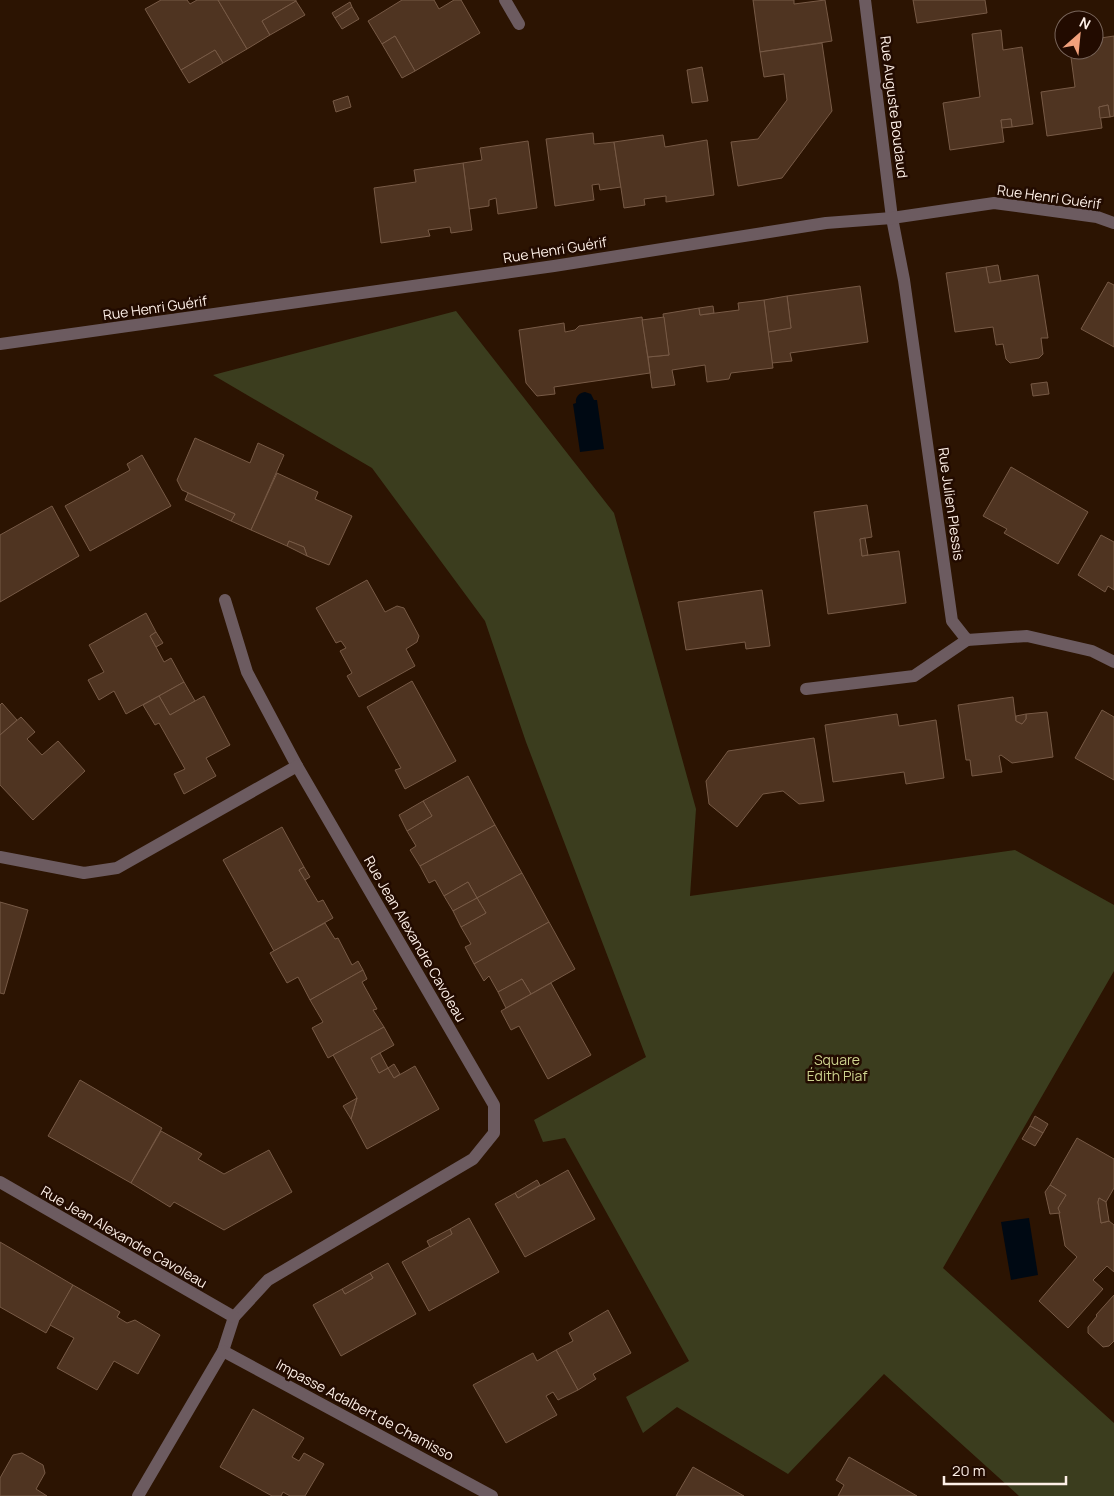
<svg xmlns="http://www.w3.org/2000/svg" width="1114" height="1496" font-family="Manrope,sans-serif">
	<rect width="100%" height="100%" fill="#2c1402"/>
	<polygon fill="#3b3d1e" points="456,311 614,513 696,809 690,896 1015,850 1114,905 1114,971 943,1268 1114,1423 1114,1496 1019,1496 884,1374 788,1474 677,1407 643,1433 626,1397 689,1361 565,1138 543,1142 534,1120 646,1057 526,742 485,621 372,468 213,375"/>
	<g fill="#000913">
		<path d="M585,392l6,2 3,6h3l7,49 -24,3 -7,-48 3,-1c-1,-6 3,-10 9,-11z"/>
		<polygon points="1029,1218 1038,1275 1011,1280 1001,1222"/>
	</g>
	<g fill="#4f3421" stroke="#775a46">
		<polygon points="161,0 187,0 190,4 197,0 218,0 247,49 223,63 215,50 181,70 145,9"/>
		<polygon points="218,0 296,0 296,1 262,21 270,35 247,49"/>
		<polygon points="402,0 434,0 439,9 454,0 461,0 480,33 415,71 395,36 382,44 368,21"/>
		<polygon points="753,0 794,0 794,4 825,0 832,41 760,52"/>
		<polygon points="913,0 985,0 987,13 917,23"/>
		<polygon points="296,1 305,15 270,35 262,21"/>
		<polygon points="350,2 352,7 335,18 332,13"/>
		<polygon points="352,7 359,19 342,29 335,18"/>
		<polygon points="1001,30 1003,50 1022,47 1033,124 1012,127 1011,119 1001,120 1004,142 950,150 943,103 980,97 972,34"/>
		<polygon points="395,36 415,71 402,78 382,44"/>
		<polygon points="1114,36 1114,116 1110,117 1108,105 1099,107 1102,128 1047,136 1041,92 1075,87 1070,50 1094,50 1094,39"/>
		<polygon points="822,43 832,111 782,178 738,186 731,142 758,139 787,100 784,74 764,77 760,52"/>
		<polygon points="215,50 223,63 189,83 181,70"/>
		<polygon points="702,67 708,101 692,103 687,70"/>
		<polygon points="348,96 351,107 336,112 333,101"/>
		<polygon points="1108,105 1110,117 1100,118 1099,107"/>
		<polygon points="1011,119 1012,127 1002,128 1001,120"/>
		<polygon points="593,133 594,144 614,142 621,187 600,190 599,184 592,185 594,200 555,206 546,139"/>
		<polygon points="663,135 665,147 707,140 714,195 666,202 666,196 644,199 645,205 624,208 614,142"/>
		<polygon points="528,141 537,208 498,214 496,198 489,200 489,206 469,209 463,163 482,160 480,148"/>
		<polygon points="463,163 472,230 451,233 450,227 428,230 430,236 381,243 374,188 416,182 414,170"/>
		<polygon points="998,265 1001,281 989,283 986,267"/>
		<polygon points="986,267 989,283 1038,275 1048,338 1041,338 1043,354 1039,358 1010,363 1006,359 1003,344 996,345 993,327 955,332 946,273"/>
		<polygon points="1108,282 1114,285 1114,347 1081,329"/>
		<polygon points="860,286 868,342 790,353 792,361 772,363 768,332 791,328 787,296"/>
		<polygon points="787,296 791,328 768,332 764,300"/>
		<polygon points="764,300 773,368 731,373 729,379 707,382 705,365 672,370 675,385 652,388 648,357 669,355 663,314 699,308 700,315 739,310 738,303"/>
		<polygon points="713,306 714,313 700,315 699,308"/>
		<polygon points="642,317 650,373 554,387 555,394 537,396 526,383 519,330 564,323 565,332 575,330 579,326"/>
		<polygon points="664,317 669,355 648,357 642,320"/>
		<polygon points="1047,382 1049,394 1033,396 1031,384"/>
		<polygon points="195,438 250,463 258,443 284,455 251,530 231,521 235,514 182,490 177,480"/>
		<polygon points="142,455 171,506 90,551 65,506 130,470 127,464"/>
		<polygon points="1011,467 1088,512 1058,564 1004,533 1007,529 983,516"/>
		<polygon points="277,473 318,492 315,499 352,516 329,565 307,556 304,547 289,541 287,546 251,530"/>
		<polygon points="188,493 235,514 231,521 185,500"/>
		<polygon points="867,505 872,537 860,539 862,556 899,551 906,603 828,614 814,512"/>
		<polygon points="52,506 79,556 0,602 0,535"/>
		<polygon points="1101,535 1114,542 1114,590 1108,586 1105,592 1078,575"/>
		<polygon points="865,538 868,555 862,556 860,539"/>
		<polygon points="289,541 304,547 307,556 287,546"/>
		<polygon points="367,580 385,612 397,606 404,608 419,636 417,642 406,649 415,666 359,697 347,676 352,673 340,651 346,648 341,641 336,643 316,608"/>
		<polygon points="762,590 770,646 746,649 745,642 686,650 678,602"/>
		<polygon points="146,613 156,632 150,636 156,647 164,662 171,658 184,682 126,714 114,691 99,700 88,680 104,672 89,645"/>
		<polygon points="156,632 163,643 156,647 150,636"/>
		<polygon points="412,681 456,761 405,789 395,770 401,768 367,707"/>
		<polygon points="184,682 195,701 170,715 159,696"/>
		<polygon points="159,696 170,715 204,696 230,745 206,758 216,776 184,794 174,774 185,769 159,723 155,725 143,705"/>
		<polygon points="1013,697 1016,721 1022,724 1026,719 1026,714 1047,712 1053,757 1012,763 1001,755 999,756 1002,772 972,776 970,760 966,760 958,705"/>
		<polygon points="2,703 17,720 0,735 0,705"/>
		<polygon points="1102,710 1114,717 1114,780 1075,758"/>
		<polygon points="897,714 899,726 936,720 944,778 906,784 904,772 833,782 825,725"/>
		<polygon points="1026,714 1026,719 1022,724 1016,721 1016,716"/>
		<polygon points="21,717 35,732 27,739 42,755 58,741 85,771 33,820 0,785 0,735"/>
		<polygon points="814,738 824,801 799,804 783,791 763,794 737,827 709,804 706,781 728,751"/>
		<polygon points="468,776 495,825 420,866 410,850 416,846 407,831 432,816 423,801"/>
		<polygon points="423,801 432,816 407,831 399,815"/>
		<polygon points="495,825 522,873 477,898 468,882 444,896 435,880 429,883 420,866"/>
		<polygon points="282,827 304,867 299,870 318,902 323,900 333,918 274,951 223,860"/>
		<polygon points="304,867 310,877 305,880 299,870"/>
		<polygon points="522,873 549,922 474,964 465,947 471,944 461,927 486,913 477,898"/>
		<polygon points="468,882 477,898 453,911 444,896"/>
		<polygon points="477,898 486,913 461,927 453,911"/>
		<polygon points="0,902 28,910 4,994 0,993"/>
		<polygon points="549,922 575,969 531,994 522,979 498,992 489,976 484,981 474,964"/>
		<polygon points="325,923 335,939 338,938 352,965 358,961 363,970 310,1000 298,977 287,983 270,953"/>
		<polygon points="363,970 367,979 362,982 377,1009 373,1010 384,1027 328,1058 312,1028 323,1022 310,1000"/>
		<polygon points="522,979 531,994 506,1008 498,992"/>
		<polygon points="551,983 591,1055 548,1079 519,1026 511,1030 501,1011"/>
		<polygon points="384,1027 394,1045 371,1058 379,1073 388,1068 394,1078 415,1066 439,1109 367,1149 351,1119 357,1098 333,1055"/>
		<polygon points="380,1053 388,1068 379,1073 371,1058"/>
		<polygon points="394,1064 400,1074 394,1078 388,1068"/>
		<polygon points="80,1080 162,1128 131,1183 48,1136"/>
		<polygon points="357,1098 351,1119 343,1106"/>
		<polygon points="1035,1116 1048,1124 1043,1133 1030,1126"/>
		<polygon points="1030,1126 1043,1133 1035,1146 1022,1139"/>
		<polygon points="161,1131 202,1154 198,1159 224,1174 269,1150 292,1192 224,1230 174,1202 170,1207 131,1183"/>
		<polygon points="1077,1138 1114,1159 1114,1188 1106,1202 1099,1198 1098,1202 1101,1223 1109,1221 1114,1225 1114,1272 1107,1266 1093,1280 1103,1289 1068,1328 1039,1301 1077,1257 1065,1246 1058,1208 1066,1195 1050,1185"/>
		<polygon points="568,1170 595,1219 525,1257 495,1204 515,1193 518,1198"/>
		<polygon points="537,1180 540,1185 518,1198 515,1193"/>
		<polygon points="1050,1185 1066,1195 1058,1208 1060,1213 1050,1214 1045,1192"/>
		<polygon points="1099,1198 1106,1202 1109,1221 1101,1223 1098,1202"/>
		<polygon points="469,1218 499,1272 429,1311 402,1262 452,1234 450,1229"/>
		<polygon points="450,1229 452,1234 430,1247 427,1241"/>
		<polygon points="0,1242 73,1285 46,1333 0,1307"/>
		<polygon points="388,1263 416,1314 341,1356 313,1305 342,1289 345,1294 373,1278 370,1273"/>
		<polygon points="370,1273 373,1278 345,1294 342,1289"/>
		<polygon points="73,1285 120,1312 117,1317 127,1323 135,1320 160,1335 138,1374 114,1361 97,1390 57,1368 74,1338 50,1325"/>
		<polygon points="1114,1295 1114,1341 1109,1346 1103,1347 1088,1333 1088,1327 1097,1316 1096,1315"/>
		<polygon points="608,1310 631,1353 593,1374 596,1379 578,1390 556,1350 573,1341 569,1333"/>
		<polygon points="556,1350 578,1390 558,1400 553,1392 546,1396 557,1415 506,1443 473,1385 533,1353 537,1361"/>
		<polygon points="253,1409 304,1438 292,1457 299,1461 304,1453 324,1464 305,1496 290,1496 283,1492 281,1496 272,1496 220,1467"/>
		<polygon points="22,1453 43,1465 45,1473 36,1489 47,1496 0,1496 0,1478 13,1455"/>
		<polygon points="849,1457 917,1496 838,1496 844,1485 836,1480"/>
		<polygon points="693,1467 744,1496 676,1496"/>
	</g>
	<g fill="none" stroke-linecap="round" stroke-linejoin="round">
		<g stroke="#6c5b60" stroke-width="12">
			<polyline points="505,0 519,24"/>
			<polyline points="865,0 892,218 904,280 952,621 967,640 1027,636 1092,651 1114,662"/>
			<polyline points="0,344 554,266 826,223 892,218 994,203 1097,217 1114,223"/>
			<polyline points="225,600 247,672 297,766"/>
			<polyline points="806,689 914,676 967,640"/>
			<polyline points="0,857 84,873 117,868 297,766 494,1105 494,1133 473,1159 268,1280 234,1317 223,1351 138,1496"/>
			<polyline points="0,1182 234,1317"/>
			<polyline points="223,1351 492,1496"/>
		</g>
	</g>
	<g text-anchor="middle" stroke-width="5" stroke-linejoin="round" paint-order="stroke">
		<g font-size="14" fill="#fef0e7" stroke="#220b00">
			<text transform="translate(894 107) rotate(83)" y="5">Rue Auguste Boudaud</text>
			<text transform="translate(1049 197) rotate(8)" y="5">Rue Henri Guérif</text>
			<text transform="translate(555 250) rotate(-9)" y="5">Rue Henri Guérif</text>
			<text transform="translate(155 308) rotate(-8)" y="5">Rue Henri Guérif</text>
			<text transform="translate(951 504) rotate(82)" y="5">Rue Julien Plessis</text>
			<text transform="translate(415 939) rotate(60)" y="5">Rue Jean Alexandre Cavoleau</text>
			<text transform="translate(124 1237) rotate(30)" y="5">Rue Jean Alexandre Cavoleau</text>
			<text transform="translate(365 1410) rotate(28)" y="5">Impasse Adalbert de Chamisso</text>
		</g>
		<g font-size="14" fill="#ced38f" stroke="#220b00">
			<text x="837" y="1065">Square<tspan x="837" dy="16">Édith Piaf</tspan></text>
		</g>
	</g>
	<g transform="translate(1079 35) rotate(27)"><circle r="24" fill="#220b00" stroke="#7a675c"/>
	<path d="M0-4L9 19L0 12L-9 19Z" fill="#f1a17c"/>
	<text y="-8" font-size="14" font-weight="bold" text-anchor="middle" fill="#fef0e7">N</text>
	</g>
	<path d="M944 1476v8h122v-8" fill="none" stroke="#fef0e7" stroke-width="2.5"/>
	<text x="952" y="1476" font-size="15" fill="#fef0e7" stroke="#220b00" stroke-width="4" paint-order="stroke">20 m</text>
</svg>
